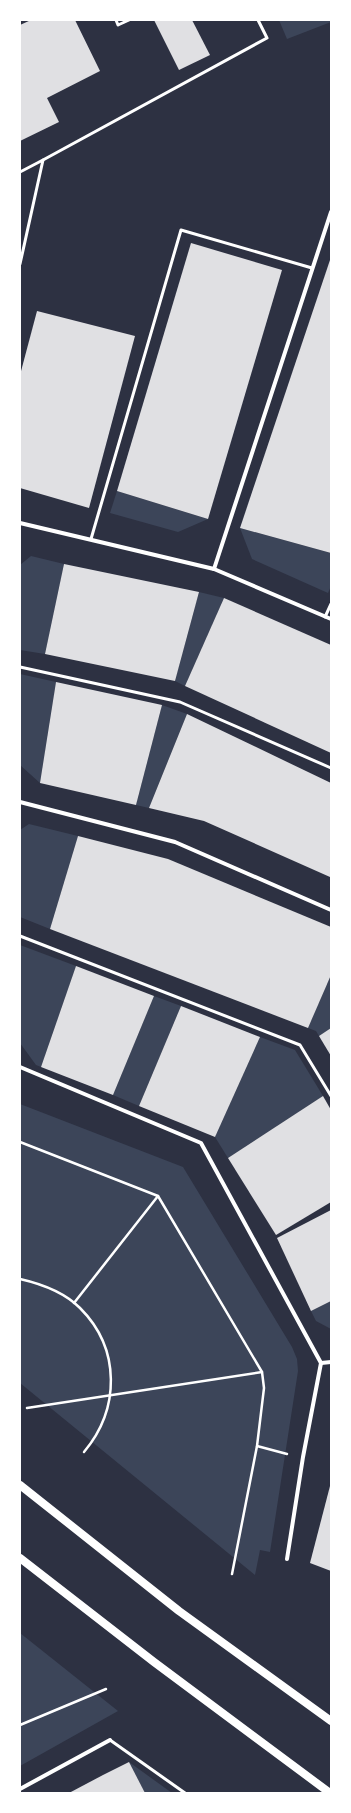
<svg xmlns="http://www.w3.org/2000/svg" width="351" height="1813" font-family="'Archivo Narrow',sans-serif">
	<rect width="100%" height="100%" fill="#2d3142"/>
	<g fill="#3c4559">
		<polygon points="279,20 331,20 331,22 287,39"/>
		<polygon points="117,491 208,519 178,532 110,513"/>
		<polygon points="240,528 331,553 331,586 328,593 252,559"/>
		<polygon points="31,556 64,564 45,654 20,650 20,565"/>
		<polygon points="199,592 224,598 185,686 175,681"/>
		<polygon points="20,674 56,682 40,783 20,765"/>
		<polygon points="162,705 187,714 149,808 136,805"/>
		<polygon points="29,824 78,836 50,929 20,917 20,830"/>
		<polygon points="20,945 76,966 41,1067 36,1065 20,1043"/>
		<polygon points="331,975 331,1028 319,1036 316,1031 308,1028"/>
		<polygon points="154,996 181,1006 139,1106 113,1095"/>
		<polygon points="260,1037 295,1050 323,1096 228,1158 215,1137"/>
		<polygon points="20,1104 183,1167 292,1347 297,1359 298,1371 270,1552 260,1550 255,1575 20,1383"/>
		<polygon points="331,1301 331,1329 316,1321 311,1311"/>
		<polygon points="20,1633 118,1711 20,1766"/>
		<polygon points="129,1762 172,1793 145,1793"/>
	</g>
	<g fill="#e0e0e3">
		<polygon points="31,20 75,20 100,71 47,98 59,122 20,141 20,25"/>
		<polygon points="154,20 192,20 210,55 179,70"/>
		<polygon points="191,243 282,270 208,519 117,491"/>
		<polygon points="331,257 331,553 240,528"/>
		<polygon points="37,311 135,336 89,508 20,488 20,375"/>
		<polygon points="64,564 199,592 175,681 45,654"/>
		<polygon points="224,598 331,645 331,753 185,686"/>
		<polygon points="56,682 162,705 136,805 40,783"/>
		<polygon points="187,714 331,783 331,874 330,877 204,821 149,808"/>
		<polygon points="78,836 168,859 331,927 331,975 308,1028 50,929"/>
		<polygon points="76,966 154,996 113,1095 41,1067"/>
		<polygon points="181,1006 260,1037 215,1137 139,1106"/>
		<polygon points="331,1028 331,1056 319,1036"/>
		<polygon points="323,1096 331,1110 331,1202 276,1235 228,1158"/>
		<polygon points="331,1210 331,1301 311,1311 277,1238"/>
		<polygon points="330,1486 331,1486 331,1571 310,1563"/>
		<polygon points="129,1762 145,1793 69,1793 103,1775"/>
	</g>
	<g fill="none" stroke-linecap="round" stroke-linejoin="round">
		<g stroke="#fff" stroke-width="2.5">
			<polyline points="20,1142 158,1196 262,1372 264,1388 257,1446 232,1574"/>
			<path d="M20,1279c22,5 44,13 60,29 41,41 40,101 4,144"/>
			<polyline points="74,1303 158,1196"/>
			<polyline points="27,1408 262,1372"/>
			<polyline points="257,1446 287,1454"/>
			<polyline points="20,1725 106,1689"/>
		</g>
		<g stroke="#fff" stroke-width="3">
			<polyline points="116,20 118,25 129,20"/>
			<polyline points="20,172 43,160"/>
			<polyline points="20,264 43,160 267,38 258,20"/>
			<polyline points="91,539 181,230 312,268"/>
			<polyline points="325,617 331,604"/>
			<polyline points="20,667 180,702 331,768"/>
			<polyline points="20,936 300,1045 331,1096"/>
			<polyline points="110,1740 185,1793"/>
		</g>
		<g stroke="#fff" stroke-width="4">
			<polyline points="20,523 214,569 331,619"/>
			<polyline points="214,569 331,212"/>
			<polyline points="20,802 175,842 331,910"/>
			<polyline points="20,1067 201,1143 321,1363 303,1457 287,1559"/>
			<polyline points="321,1363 331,1362"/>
			<polyline points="20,1789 110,1740"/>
		</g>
		<g stroke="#fff" stroke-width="8">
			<polyline points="20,1485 179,1611 331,1721"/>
			<polyline points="20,1558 154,1662 330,1793"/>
		</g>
	</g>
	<rect width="351" height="1813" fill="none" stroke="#ffffff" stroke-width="42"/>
</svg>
